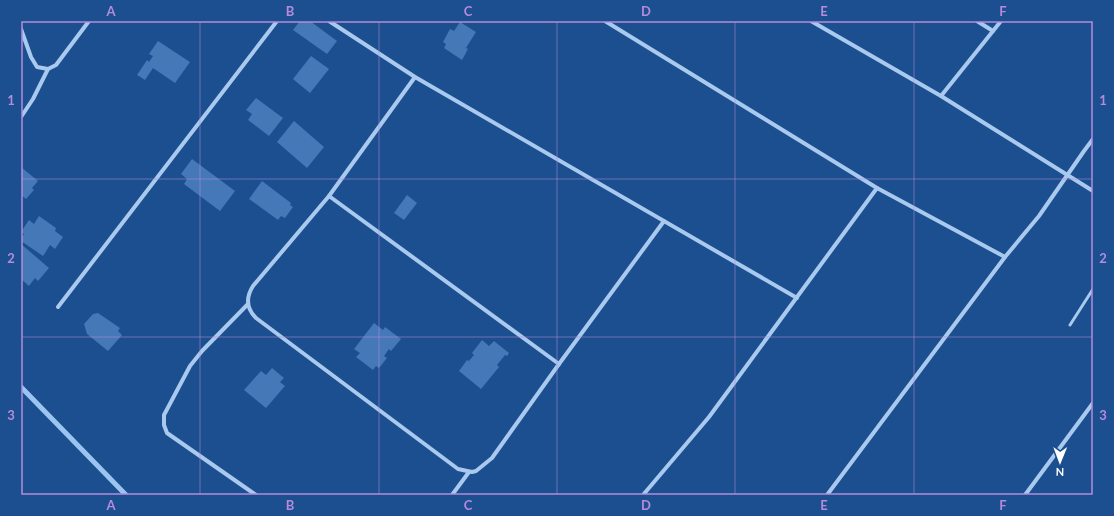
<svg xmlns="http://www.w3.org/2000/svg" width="1114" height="516" font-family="Lato,sans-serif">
	<rect width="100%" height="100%" fill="#1b4f8f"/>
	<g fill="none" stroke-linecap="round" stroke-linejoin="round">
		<polyline stroke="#9cc4f0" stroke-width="5" points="21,387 126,495"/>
	</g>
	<g fill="#4478b7">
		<polygon points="300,21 310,21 337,41 327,54 293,30"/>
		<polygon points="460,22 476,32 466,48 468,49 462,60 444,48 446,44 443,42 450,29 454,31"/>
		<polygon points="158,41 190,62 175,83 153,68 145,80 137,75 147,60 149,62 153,56 149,54"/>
		<polygon points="311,56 329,69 310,93 293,79"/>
		<polygon points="256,98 283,118 269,136 248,120 252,114 246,110"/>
		<polygon points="294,121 324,147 307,168 277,142"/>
		<polygon points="192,159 235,191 220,211 184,184 187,179 181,174"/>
		<polygon points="21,167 38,181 32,188 34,190 26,199 21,195"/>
		<polygon points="262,181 291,203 290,205 293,207 285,218 281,216 278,220 249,199"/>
		<polygon points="407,195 417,203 404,220 394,213"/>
		<polygon points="39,216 56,228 55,231 63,237 55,249 50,245 43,256 21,241 21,238 24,234 21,232 29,220 34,224"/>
		<polygon points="21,244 49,268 38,281 35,278 29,286 21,279"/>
		<polygon points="98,313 120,328 118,331 122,335 108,351 87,334 84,324 93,314"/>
		<polygon points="374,323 383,330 385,327 401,339 391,351 389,349 384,356 387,358 379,368 376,366 373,370 356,357 360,353 354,349"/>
		<polygon points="482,340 489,346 494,341 509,353 507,356 505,355 497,365 499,367 481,389 459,371 467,360 469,361 474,355 472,353"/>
		<polygon points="272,368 284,378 280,382 285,386 266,408 244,390 261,371 266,375"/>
	</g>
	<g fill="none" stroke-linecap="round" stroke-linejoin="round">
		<polyline stroke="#a9c9ee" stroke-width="3" points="1070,325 1093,289"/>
		<g stroke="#a9c9ee" stroke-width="4">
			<polyline points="329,21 415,77 797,298"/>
			<polyline points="605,21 877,188"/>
			<polyline points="811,21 941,96 1093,191"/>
			<polyline points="977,21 993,31"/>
			<polyline points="21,29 31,57 37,67 48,69 56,65 89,21"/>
			<path d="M415,77l-86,119 -76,90c-7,11 -7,22 3,32l202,151 14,3 4,-1 16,-13 67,-94 105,-143"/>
			<polyline points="941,96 1001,21"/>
			<polyline points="21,117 33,99 48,69"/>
			<polyline points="329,196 559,364"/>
			<polyline points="248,304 202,351 190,366 164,415 164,425 167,433 256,495"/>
			<polyline points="58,307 277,21"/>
			<polyline points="452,495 469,472"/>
			<polyline points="643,495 709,417 877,188 1005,257 1039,216 1084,151 1093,139"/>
			<polyline points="827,495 1005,257"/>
			<polyline points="1025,495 1093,403"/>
		</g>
	</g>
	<path fill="none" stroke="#b68bdc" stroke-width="1" stroke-opacity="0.55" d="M200,21v474M379,21v474M557,21v474M735,21v474M914,21v474M21,179h1072M21,337h1072"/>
	<rect width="1114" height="516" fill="none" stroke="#1b4f8f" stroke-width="44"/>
	<g transform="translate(1060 462) rotate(181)" stroke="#1b4f8f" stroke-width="3" paint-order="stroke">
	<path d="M0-3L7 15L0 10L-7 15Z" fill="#ffffff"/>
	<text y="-6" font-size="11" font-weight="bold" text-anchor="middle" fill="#ffffff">N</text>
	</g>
	<rect x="22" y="22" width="1070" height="472" fill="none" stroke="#b68bdc" stroke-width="1.5"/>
	<g font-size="13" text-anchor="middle" font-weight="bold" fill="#b68bdc">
		<text x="111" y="16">A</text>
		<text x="290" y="16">B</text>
		<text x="468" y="16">C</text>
		<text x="646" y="16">D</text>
		<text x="824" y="16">E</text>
		<text x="1003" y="16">F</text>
		<text x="11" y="105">1</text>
		<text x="1103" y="105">1</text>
		<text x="11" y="263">2</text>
		<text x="1103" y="263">2</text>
		<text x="11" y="420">3</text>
		<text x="1103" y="420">3</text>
		<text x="111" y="510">A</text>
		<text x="290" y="510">B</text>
		<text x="468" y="510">C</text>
		<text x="646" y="510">D</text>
		<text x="824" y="510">E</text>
		<text x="1003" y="510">F</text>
	</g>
</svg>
